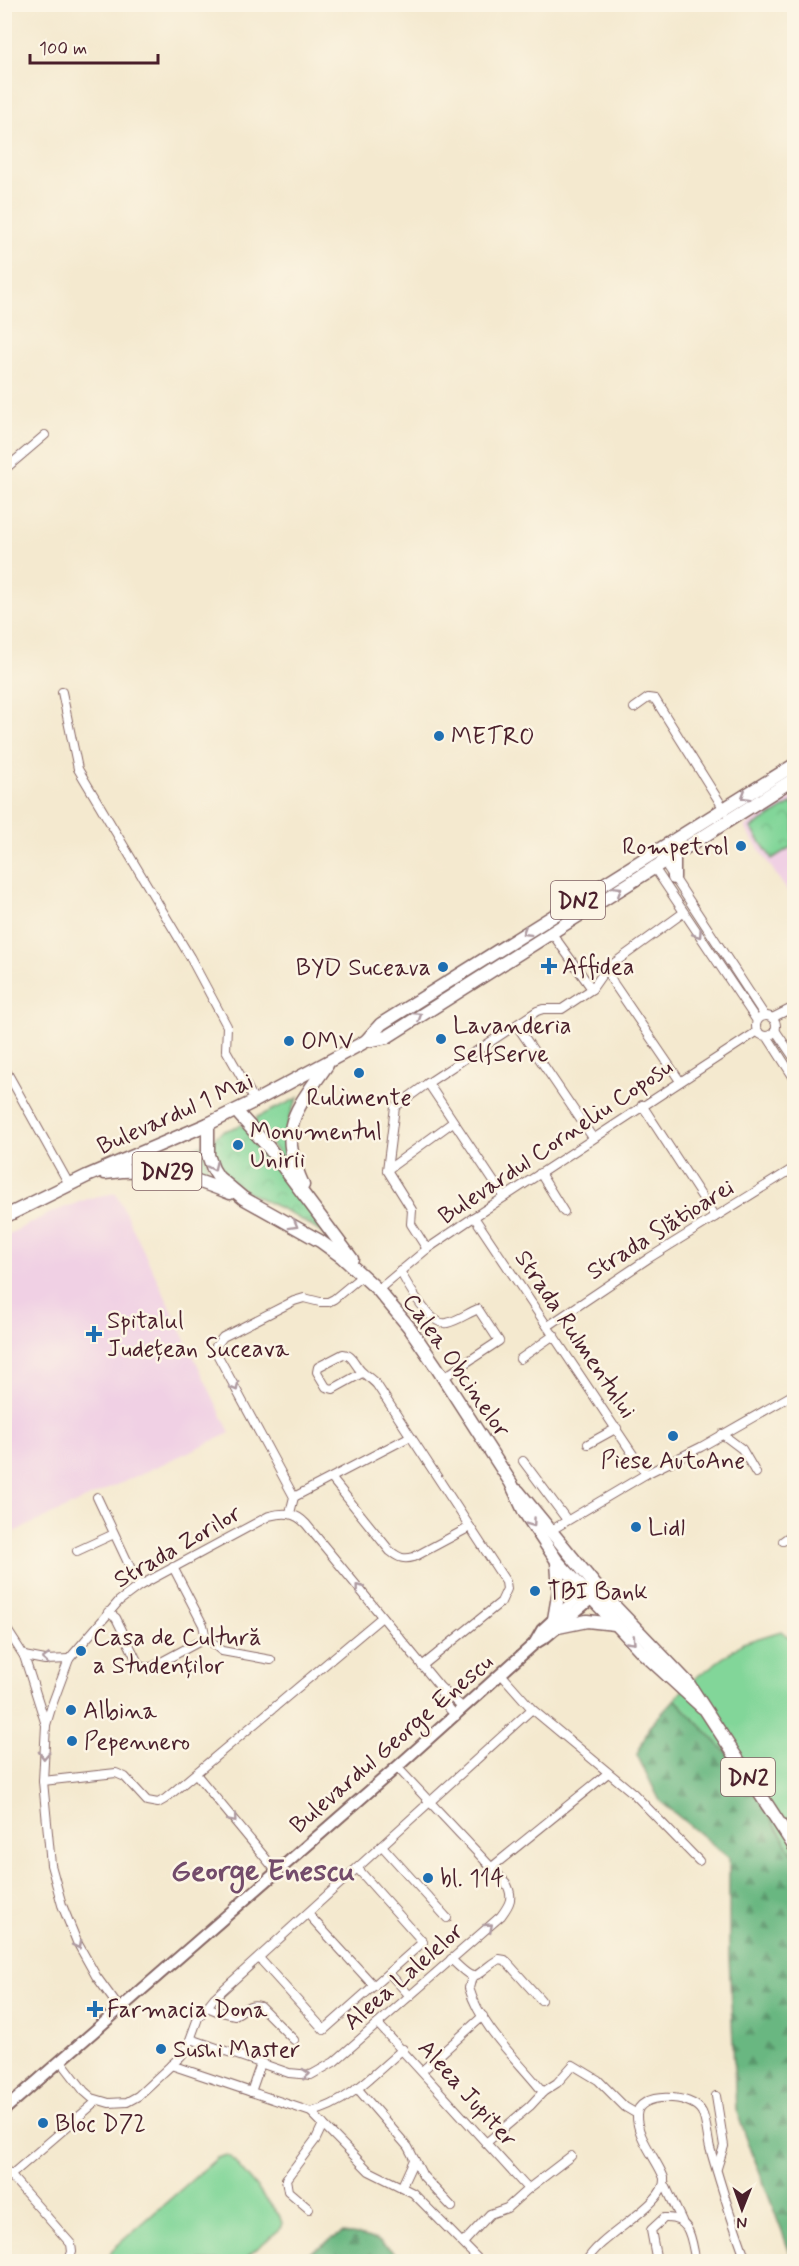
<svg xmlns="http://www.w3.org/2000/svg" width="799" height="2266" font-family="Mynerve,sans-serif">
	<defs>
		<pattern id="forest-firs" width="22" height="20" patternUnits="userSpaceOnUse" patternTransform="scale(1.5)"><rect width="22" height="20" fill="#69b781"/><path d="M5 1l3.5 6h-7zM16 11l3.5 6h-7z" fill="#58946a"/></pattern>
		<pattern id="park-crowns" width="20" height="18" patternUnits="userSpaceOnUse" patternTransform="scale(1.5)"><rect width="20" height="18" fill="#82d699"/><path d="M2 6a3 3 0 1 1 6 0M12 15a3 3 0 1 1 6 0" fill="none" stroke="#72b784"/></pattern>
	</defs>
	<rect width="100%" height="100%" fill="#fcf5e5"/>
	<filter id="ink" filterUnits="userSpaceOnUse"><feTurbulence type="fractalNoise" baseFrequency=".0167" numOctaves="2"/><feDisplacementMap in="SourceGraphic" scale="12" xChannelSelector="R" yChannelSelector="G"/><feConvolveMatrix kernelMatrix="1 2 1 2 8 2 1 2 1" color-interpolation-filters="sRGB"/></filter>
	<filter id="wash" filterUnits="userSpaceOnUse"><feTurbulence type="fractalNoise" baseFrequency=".008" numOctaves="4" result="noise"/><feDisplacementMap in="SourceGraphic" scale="24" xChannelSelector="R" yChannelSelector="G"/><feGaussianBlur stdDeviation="1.35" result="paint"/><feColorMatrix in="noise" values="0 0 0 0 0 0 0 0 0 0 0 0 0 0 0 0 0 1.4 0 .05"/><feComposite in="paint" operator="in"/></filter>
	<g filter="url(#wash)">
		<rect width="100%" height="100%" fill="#f4e9cf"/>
		<g fill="#f0d0e4">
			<polygon points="794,796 794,901 744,827"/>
			<polygon points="116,1193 230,1433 5,1536 5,1236 50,1213 90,1198"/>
		</g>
		<g fill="#82d699" stroke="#667a62" stroke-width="1.5">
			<path d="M298,1098c-18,30 -10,47 -2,79l-41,-54 2,-6z"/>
			<polygon points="201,1145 203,1146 211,1179 187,1172 163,1171 162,1159"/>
			<polygon points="781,1631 794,1642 794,1856 738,1765 675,1699 690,1682 743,1643"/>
			<polygon points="227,2155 231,2157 279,2215 282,2223 280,2229 242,2261 111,2261 110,2254 112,2250 217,2158"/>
		</g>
		<g fill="url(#forest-firs)" stroke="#5a6b56" stroke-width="1.5">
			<polygon points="675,1699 738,1765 794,1856 794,2261 793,2261 736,2110 729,1956 729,1858 660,1801 637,1755 649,1727"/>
			<path d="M342,2233c32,3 38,6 62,28h-109z"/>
		</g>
		<g fill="url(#park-crowns)" stroke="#667a62" stroke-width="1.5">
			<polygon points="792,803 794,808 794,845 772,859 751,828"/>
			<polygon points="241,1125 250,1131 334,1240 288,1212 247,1192 221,1175 212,1149 214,1138 222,1132"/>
		</g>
	</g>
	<g filter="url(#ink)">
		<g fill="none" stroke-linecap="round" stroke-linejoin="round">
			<g stroke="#866664" stroke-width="10">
				<g id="minor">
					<polyline points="4,470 45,435"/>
					<polyline points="62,692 78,769 190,957 227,1026 226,1050 255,1101"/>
					<polyline points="634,708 648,698 655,699 724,809"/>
					<polyline points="662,859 765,1016"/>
					<polyline points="653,866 757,1021"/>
					<polyline points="551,932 592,989"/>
					<polyline points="606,969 614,984 680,1081"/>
					<circle cx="766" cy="1026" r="10"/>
					<polyline points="772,1018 794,1007"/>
					<polyline points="517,1026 593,1138"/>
					<polyline points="775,1030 794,1058"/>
					<polyline points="767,1036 794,1078"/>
					<polyline points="4,1067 69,1184"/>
					<polyline points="428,1083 504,1197"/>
					<polyline points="642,1105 715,1217"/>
					<polyline points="387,1170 453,1122"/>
					<polyline points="540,1173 564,1212"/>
					<polyline points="474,1217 646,1474"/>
					<polyline points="427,1249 411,1224 412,1210 387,1170 395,1107 428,1083 537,1011 543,1009 562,1009 592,989 606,969 683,913"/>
					<path d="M400,1271c7,13 31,56 47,52 10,-2 21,-10 31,-14l21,32 -56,37"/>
					<polyline points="378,1290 427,1249 474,1217 758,1031"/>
					<polyline points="548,1326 649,1258 794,1168"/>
					<polyline points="520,1359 554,1335"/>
					<polyline points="722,1434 742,1449 756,1473"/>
					<polyline points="588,1444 617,1428"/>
					<polyline points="523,1461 567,1520"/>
					<path d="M332,1479l58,72c9,7 14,9 24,6l56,-30 -93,-142c-5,-6 -11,-9 -16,-14 -7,-7 -8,-16 -18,-17l-25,13 -1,5 9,15 7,2 29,-16"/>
					<polyline points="97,1497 139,1586"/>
					<polyline points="294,1497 409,1437"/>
					<polyline points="290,1513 294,1497 217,1354 216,1346 223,1337 294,1301 304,1298 320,1302 328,1302 334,1299 363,1275"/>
					<polyline points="550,1531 646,1474 701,1447 794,1394"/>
					<polyline points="783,1541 794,1533"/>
					<polyline points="77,1551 114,1534"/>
					<polyline points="173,1567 203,1625 206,1638 222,1651 271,1660"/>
					<polyline points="108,1612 116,1618 139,1665 142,1667 152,1667 206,1638"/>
					<polyline points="4,1625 24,1656 46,1725"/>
					<polyline points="24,1656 45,1660 69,1659"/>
					<polyline points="422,1666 501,1602 507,1589 506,1582 470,1527"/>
					<polyline points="440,1689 446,1705 456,1716"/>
					<polyline points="532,1709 633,1793 699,1861"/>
					<polyline points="196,1774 277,1872"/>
					<polyline points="43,1781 116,1773 125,1777 147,1801 158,1803 165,1799 382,1617"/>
					<polyline points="382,1846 447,1918"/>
					<polyline points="492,1867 608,1773"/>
					<polyline points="308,1914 374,1986"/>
					<polyline points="259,1958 324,2030 423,1942 358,1869"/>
					<path d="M451,1959c28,28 21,16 48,0l6,1 36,40"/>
					<polyline points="389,1973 410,1996"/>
					<path d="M472,1977l-3,11c12,40 49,72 74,104"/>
					<path d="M207,2007l10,4 18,4c10,-5 13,-12 25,-9l34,34"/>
					<path d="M120,2009l-24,-33 -19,-34 -15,-37 -11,-40 -8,-84 3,-56 6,-20 17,-46 50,-58 20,-15 130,-70c15,-4 26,-4 37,8l134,163 23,21"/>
					<polyline points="378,2024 528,2189 571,2156"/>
					<path d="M191,2039l98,34 22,2 23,-13 167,-146c9,-12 13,-19 5,-33l-109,-116"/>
					<polyline points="61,2061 84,2091 92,2098 109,2103 127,2102 138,2096 181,2056 187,2048 198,2018 214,1998 532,1709 501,1674"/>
					<path d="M171,2065l140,47c36,-8 64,-39 92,-63"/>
					<polyline points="422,2071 483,2016"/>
					<polyline points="357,2088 408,2147 423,2176 452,2207"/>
					<polyline points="251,2092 261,2063"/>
					<polyline points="716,2096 724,2146 717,2168"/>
					<polyline points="311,2112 369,2171 413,2193 481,2262"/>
					<polyline points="486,2143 530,2106 543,2092 557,2083 573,2065 598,2080 625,2107 637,2114"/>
					<polyline points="4,2168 71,2244 72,2252 68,2262"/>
					<polyline points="11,2175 97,2101"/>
					<polyline points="665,2185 682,2221"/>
					<polyline points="402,2186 414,2160"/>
					<polyline points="309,2209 288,2191 286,2179 316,2139 323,2124"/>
					<polyline points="464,2242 490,2214 507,2208 528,2189"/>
					<path d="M586,2262c14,-28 81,-57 78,-84 -7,-19 -28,-41 -27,-63 0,-23 55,-22 65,-3 5,11 5,24 8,36 11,38 23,77 37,114"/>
					<path d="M657,2262l-6,-32 13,-12c28,-2 27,23 32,44"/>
				</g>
			</g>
			<g stroke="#866664" stroke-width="14">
				<g id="secondary">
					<polyline points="534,1644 542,1630 590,1586"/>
					<polyline points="4,2110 397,1767 534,1644 547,1636 598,1593"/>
				</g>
			</g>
			<g stroke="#866664" stroke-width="15">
				<g id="primary">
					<polyline points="674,855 674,878"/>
					<polyline points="366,1041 387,1037 794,779"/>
					<polyline points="236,1111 269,1148 352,1259"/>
					<polyline points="208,1124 208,1155 213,1169 218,1177 243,1198 320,1241 342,1257 378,1290 409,1327 437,1368 511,1483 525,1513 557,1561 642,1652 702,1707"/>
					<path d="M105,1173c52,-7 77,1 125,20"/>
					<path d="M303,1185c-26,-58 -9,-72 24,-120"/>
					<polyline points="4,1217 87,1176 208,1124 255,1101 359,1045 366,1041 381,1024 794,765"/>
					<polyline points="518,1491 600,1591 688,1683 794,1846"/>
					<polyline points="554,1619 559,1590 557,1562"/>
					<polyline points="558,1627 587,1621 615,1624"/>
				</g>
			</g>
			<use href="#minor" stroke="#fff" stroke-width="8"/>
			<use href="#secondary" stroke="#fff" stroke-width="10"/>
			<use href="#primary" stroke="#fff" stroke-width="12"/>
		</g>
		<defs><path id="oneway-chevron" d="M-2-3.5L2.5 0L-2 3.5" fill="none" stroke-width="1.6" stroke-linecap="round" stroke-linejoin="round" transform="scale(1.5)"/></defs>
		<g stroke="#ae9aa0">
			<use href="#oneway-chevron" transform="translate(745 796) rotate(148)"/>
			<use href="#oneway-chevron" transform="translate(618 890) rotate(-32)"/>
			<use href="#oneway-chevron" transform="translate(526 932) rotate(148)"/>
			<use href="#oneway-chevron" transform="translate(698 934) rotate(56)"/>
			<use href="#oneway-chevron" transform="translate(418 1016) rotate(-32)"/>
			<use href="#oneway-chevron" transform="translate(213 1167) rotate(65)"/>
			<use href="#oneway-chevron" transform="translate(294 1225) rotate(30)"/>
			<use href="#oneway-chevron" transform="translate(235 1387) rotate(62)"/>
			<use href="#oneway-chevron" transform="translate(532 1523) rotate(55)"/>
			<use href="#oneway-chevron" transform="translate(359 1588) rotate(-129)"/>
			<use href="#oneway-chevron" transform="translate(632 1641) rotate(46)"/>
			<use href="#oneway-chevron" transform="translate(46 1659) rotate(-178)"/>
			<use href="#oneway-chevron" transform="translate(44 1755) rotate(92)"/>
			<use href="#oneway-chevron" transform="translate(233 1819) rotate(50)"/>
			<use href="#oneway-chevron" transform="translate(489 1927) rotate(-41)"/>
			<use href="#oneway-chevron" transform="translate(78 1945) rotate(63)"/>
			<use href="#oneway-chevron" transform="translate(306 2074) rotate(-3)"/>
		</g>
	</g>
	<g fill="#1f6fb2" stroke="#fcf5e5" stroke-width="2">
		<circle cx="439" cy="736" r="6"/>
		<circle cx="741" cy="846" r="6"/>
		<path d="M546 957h6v6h6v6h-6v6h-6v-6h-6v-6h6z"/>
		<circle cx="443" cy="967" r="6"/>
		<circle cx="441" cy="1039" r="6"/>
		<circle cx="289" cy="1041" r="6"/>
		<circle cx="359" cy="1073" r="6"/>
		<circle cx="238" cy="1145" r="6"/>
		<path d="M91 1325h6v6h6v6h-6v6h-6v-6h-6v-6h6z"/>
		<circle cx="673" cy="1436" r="6"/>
		<circle cx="636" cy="1527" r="6"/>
		<circle cx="535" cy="1591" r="6"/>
		<circle cx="81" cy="1651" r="6"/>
		<circle cx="71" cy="1710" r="6"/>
		<circle cx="72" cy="1741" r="6"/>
		<circle cx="428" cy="1878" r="6"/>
		<path d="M92 2000h6v6h6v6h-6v6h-6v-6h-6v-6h6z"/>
		<circle cx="161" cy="2049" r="6"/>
		<circle cx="43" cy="2123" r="6"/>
	</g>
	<g text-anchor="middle" stroke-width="5" stroke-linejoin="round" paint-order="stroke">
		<g fill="#fcf5e5" stroke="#7f5f63" stroke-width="1.5">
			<rect x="551" y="881" width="54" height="38" rx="4.5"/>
			<rect x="132.5" y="1152" width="69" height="38" rx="4.5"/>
			<rect x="721" y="1758" width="54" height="38" rx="4.5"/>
		</g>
		<g font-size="22" font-weight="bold" fill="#4a1f2b">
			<text x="578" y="908">DN2</text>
			<text x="167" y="1179">DN29</text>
			<text x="748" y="1785">DN2</text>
		</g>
		<g font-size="24" fill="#4a1f2b" stroke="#fcf5e5" text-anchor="start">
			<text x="451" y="744">METRO</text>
			<text x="729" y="854" text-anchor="end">Rompetrol</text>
			<text x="562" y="974">Affidea</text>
			<text x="431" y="975" text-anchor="end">BYD Suceava</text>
			<text x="453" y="1033">Lavanderia<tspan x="453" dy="28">SelfServe</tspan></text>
			<text x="301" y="1049">OMV</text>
			<text x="359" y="1105" text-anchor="middle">Rulimente</text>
			<text x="250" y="1139">Monumentul<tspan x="250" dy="28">Unirii</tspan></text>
			<text x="107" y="1328">Spitalul<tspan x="107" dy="28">Județean Suceava</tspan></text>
			<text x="673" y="1468" text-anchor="middle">Piese AutoAne</text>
			<text x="648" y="1535">Lidl</text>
			<text x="547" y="1599">TBI Bank</text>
			<text x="93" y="1645">Casa de Cultură<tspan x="93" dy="28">a Studenților</tspan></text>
			<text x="83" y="1718">Albina</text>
			<text x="84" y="1749">Pepennero</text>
			<text x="440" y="1886">bl. 114</text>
			<text x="107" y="2017">Farmacia Dona</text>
			<text x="173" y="2057">Sushi Master</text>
			<text x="55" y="2131">Bloc D72</text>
		</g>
		<g font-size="24" fill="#4a1f2b" stroke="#fcf5e5">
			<text transform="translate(175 1113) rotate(-24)" y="8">Bulevardul 1 Mai</text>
			<text transform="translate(555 1141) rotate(-34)" y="8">Bulevardul Corneliu Coposu</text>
			<text transform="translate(660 1229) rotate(-32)" y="8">Strada Slătioarei</text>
			<text transform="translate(576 1334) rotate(56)" y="8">Strada Rulmentului</text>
			<text transform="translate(457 1365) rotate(55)" y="8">Calea Obcinelor</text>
			<text transform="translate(177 1546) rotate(-30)" y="8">Strada Zorilor</text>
			<text transform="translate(391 1743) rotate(-41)" y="8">Bulevardul George Enescu</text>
			<text transform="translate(403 1976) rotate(-41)" y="8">Aleea Lalelelor</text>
			<text transform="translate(468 2093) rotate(48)" y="8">Aleea Jupiter</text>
		</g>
		<g font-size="30" font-weight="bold" fill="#734c6b" stroke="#fcf5e5">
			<text x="263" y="1880">George Enescu</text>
		</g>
	</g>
	<rect width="799" height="2266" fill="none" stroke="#fcf5e5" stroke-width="24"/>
	<g transform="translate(742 2209) rotate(181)" stroke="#fcf5e5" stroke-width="4.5" paint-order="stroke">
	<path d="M0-4.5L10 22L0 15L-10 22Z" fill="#4a1f2b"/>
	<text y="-9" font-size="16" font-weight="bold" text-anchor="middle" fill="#4a1f2b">N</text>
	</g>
	<path d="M30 54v9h128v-9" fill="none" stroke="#4a1f2b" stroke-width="3"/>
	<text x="39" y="54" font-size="18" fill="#4a1f2b" stroke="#fcf5e5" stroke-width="4.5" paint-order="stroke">100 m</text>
</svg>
